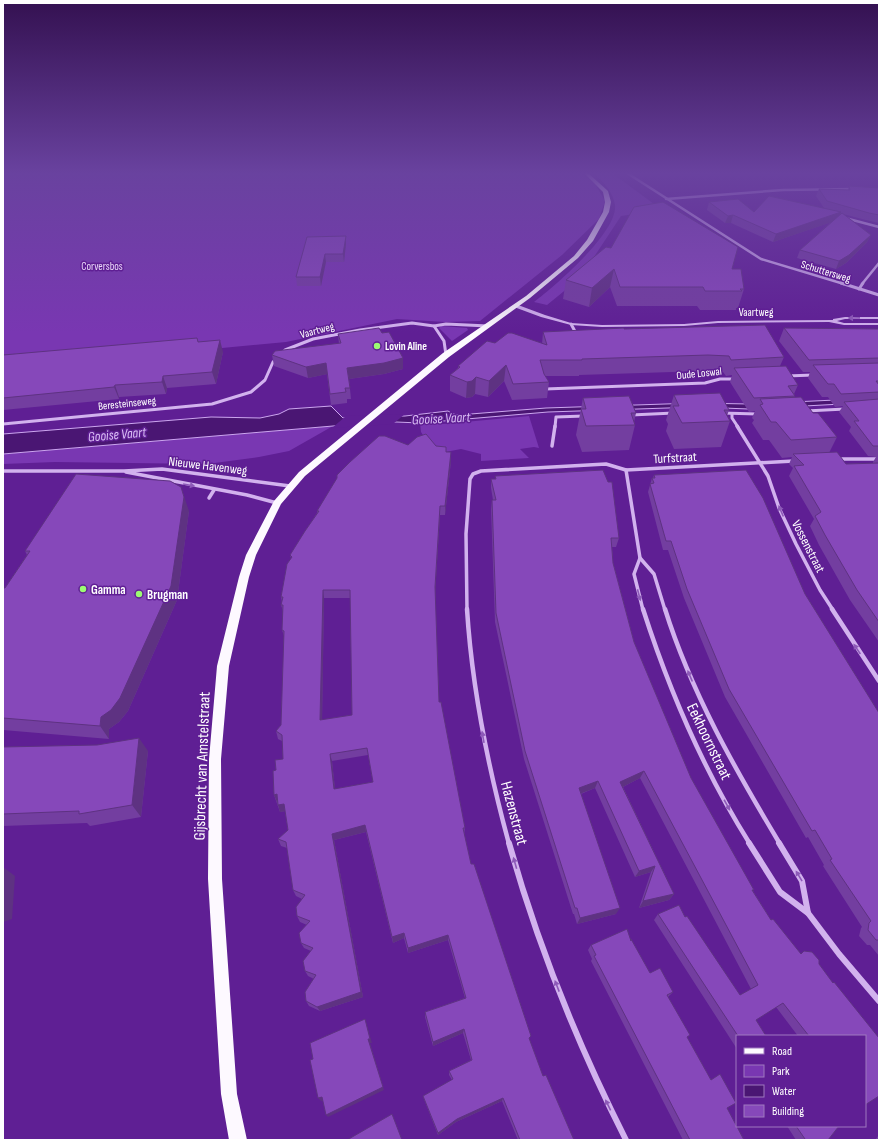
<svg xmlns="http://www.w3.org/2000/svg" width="882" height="1143" font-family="'Sofia Sans Condensed',sans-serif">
	<rect width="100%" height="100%" fill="#5f1f94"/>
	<g fill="#7937b2">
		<polygon points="3,173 581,173 595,184 605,201 599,219 562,255 480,321 445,322 397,319 286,342 3,369"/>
		<path d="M593,173h19l50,37 -41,6 -29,44 -7,14 -38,31 -13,-3c21,-16 84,-70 81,-97 -2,-13 -12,-24 -22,-32z"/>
		<polygon points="441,326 467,328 468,330 452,341 439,328"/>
		<polygon points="529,416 539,448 534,447 520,449 529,458 481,461 481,454 461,449 435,454 421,432 420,423 436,422 443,424"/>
		<polygon points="333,426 289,451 259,457 207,464 55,462 3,464 3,454"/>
	</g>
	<polygon fill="#4a1673" stroke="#cca6ef" points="879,398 879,402 749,409 697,407 548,412 420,423 396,422 333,426 3,454 3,434 211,417 260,418 279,414 289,409 331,406 343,418 405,416 448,411 453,414 458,415 546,408 695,403 749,404"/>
	<polygon fill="#5f1f94" points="405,414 393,424 332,428 346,416"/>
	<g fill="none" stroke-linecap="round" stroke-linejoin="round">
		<g stroke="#d2b2ee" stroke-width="2.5">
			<polyline points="627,173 761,259 844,284"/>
			<polyline points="666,199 783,190 853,189"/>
			<polyline points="845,218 879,227"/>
			<polyline points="862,284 879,263"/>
		</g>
		<g stroke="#d2b2ee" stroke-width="3">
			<polyline points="841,283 879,295"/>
			<polyline points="859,289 863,283"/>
			<polyline points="571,324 577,335"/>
			<polyline points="434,326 444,341 446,355"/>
			<polyline points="282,353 285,350 313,339 360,330 412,323 434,326 446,324 488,326"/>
			<polyline points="787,376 813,375"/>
			<polyline points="545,389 705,383 720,379 735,379"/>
			<polyline points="806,411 845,409"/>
			<polyline points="722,413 757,414"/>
			<polyline points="732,414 732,418 738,427"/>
			<polyline points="631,415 674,413"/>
			<polyline points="3,424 212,404 251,392 265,380 273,362 277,358"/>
			<polyline points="555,427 556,417 584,416"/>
		</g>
		<g stroke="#d2b2ee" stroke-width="3.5">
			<polyline points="737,426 768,476 779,508 796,544 820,590 833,610"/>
			<polyline points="552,446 555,426"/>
			<polyline points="837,459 879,459"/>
			<polyline points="626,470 640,558 634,574 643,610"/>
			<polyline points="3,471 124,471 162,469 290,486"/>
			<polyline points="126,472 247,495 277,503"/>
			<polyline points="209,498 214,490"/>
			<polyline points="640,558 654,574 665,610"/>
			<polyline points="467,610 466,534 470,479 473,474 481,471 606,464 626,470 794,461"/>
		</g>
		<g stroke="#d2b2ee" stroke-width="4.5">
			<path d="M467,609c5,80 21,158 42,235"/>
			<path d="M643,609c26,81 61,162 107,235"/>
			<path d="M665,609c26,83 70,160 115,235"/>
			<polyline points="832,609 879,681"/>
		</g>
		<g stroke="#d2b2ee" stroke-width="6">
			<path d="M509,843c29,103 69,202 117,297"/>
			<polyline points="749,843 780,892 808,913 839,954 879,1001"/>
			<polyline points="779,843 802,881 808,913"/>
		</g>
		<polygon fill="#d2b2ee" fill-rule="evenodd" points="514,305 518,305 545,315 571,323 602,325 684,324 718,321 833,320 833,319 845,317 879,317 879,319 845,319 837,321 844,323 879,323 879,325 844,325 829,322 718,323 684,326 602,327 571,325 541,317 514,307"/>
		<polygon fill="#fdf9ff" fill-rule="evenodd" points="584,173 588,173 608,191 611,202 609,212 593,241 578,258 530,298 449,357 305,476 281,504 256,555 249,577 229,666 221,759 222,879 237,1094 247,1140 229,1140 221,1094 208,879 209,759 217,666 239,577 246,555 274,501 299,472 443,353 526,296 574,256 587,240 603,212 605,202 603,192"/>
	</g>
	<g fill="#733ea0" fill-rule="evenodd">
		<polygon points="849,186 879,188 879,223 866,220 843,214 871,235 867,242 846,263 836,269 797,258 800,250 831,222 773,242 731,223 725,223 707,210 709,202 754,212 824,208 816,196 819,189 848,190"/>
		<polygon points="307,237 346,244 344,262 326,262 321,286 297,286 296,277"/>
		<polygon points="611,248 732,269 744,289 738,308 736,308 736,310 700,310 697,306 617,306 610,287 589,307 563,299 566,280"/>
		<polygon points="784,328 879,329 879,642 850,600 819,545 810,526 814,519 789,476 793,468 789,464 792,457 782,458 769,440 763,440 752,423 754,420 752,418 755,411 749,412 730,382 732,375 726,376 723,372 704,371 579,375 579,376 545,376 549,382 547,398 512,400 504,381 488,397 475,394 472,397 466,398 450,391 450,375 458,368 458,366 495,343 542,344 543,332 624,329 784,357 780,366 798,385 794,394 795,396 794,397 813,413 837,437 829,453 846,464 873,463 873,462 876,457 868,456 849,431 851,427 839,412 843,406 835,407 828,397 822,397 808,378 810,372 803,372 779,341"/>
		<polygon points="382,333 403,358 403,369 384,374 349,379 351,399 347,399 347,403 331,405 327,374 308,378 274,366 272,355 339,344 338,334"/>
		<polygon points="198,342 223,352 216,384 167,388 166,394 119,397 119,399 3,410 3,355"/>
		<polygon points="674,395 729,410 727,416 730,421 721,447 674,449 666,431 668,424 666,420"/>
		<polygon points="583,398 636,413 634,422 635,425 629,450 582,452 576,435"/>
		<path d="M408,445l28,1 10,6 5,9 -6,54h-5l-5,78 4,109 26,126 -1,7 7,29 58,175 14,37 31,64h-56l-16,-39 -46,21 -18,13 -14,-36 -1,-3 29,-16 -3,-5v-4l22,-11 -8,-27 -30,13 -8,-29v-5l40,-14 -17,-58 -40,13 -4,-15 -11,5 -27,-111 -32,8 29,157 -43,14 -11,-5 -3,-5 8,-22 -6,-3 -3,-5 6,-20 -7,-3 -3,-5 6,-18 -7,-3 -3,-6 5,-17 -6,-3 -3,-6 -6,-42 -6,-2 -3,-7 10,-9 -3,-19 -5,1 -6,-17 2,-25 7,-11 -1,-18 -4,-2 -2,-8 5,-6 3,-89 -2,-6 1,-19 -2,-6 1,-3 -1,-5 10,-39 -1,-3 27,-42v-2zM324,598h26l2,117 -30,5zM368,755l5,27 -38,7 -3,-28z"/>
		<polygon points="654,475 805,594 879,713 879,956 870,945 867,945 859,936 861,928 862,927 823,866 824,865 808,837 806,838 725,697 684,598 668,550 663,550 648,492 652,478 653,478"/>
		<polygon points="495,476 619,538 616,547 612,547 613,563 634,642 691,778 753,891 771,920 801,954 819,964 865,1036 798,1036 776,1007 756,1020 766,1036 737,1036 737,1049 654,920 658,914 685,917 740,995 751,989 640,778 623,787 674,894 669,900 639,908 651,872 635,877 595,788 581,794 616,914 577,924 574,914 573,914 524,759 495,622 491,509 492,500 493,500 491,488 491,479 495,479"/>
		<polygon points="189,511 177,600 128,711 119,722 109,729 109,739 3,730 3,588 5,588 27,555 25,551"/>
		<polygon points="3,747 148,751 141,817 90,826 87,823 3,826"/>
		<polygon points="631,939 650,973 673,992 668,997 687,1037 711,1080 720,1074 727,1108 744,1140 683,1140 591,961 592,959 588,950 591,945 631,941"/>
		<polygon points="787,1126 839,1126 828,1140 796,1140"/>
		<polygon points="879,1135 879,1140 875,1140"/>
	</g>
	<g fill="#5e3282">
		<polygon points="841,212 838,220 773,242 776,234"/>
		<polygon points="733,215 731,223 725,223 728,216"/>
		<polygon points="871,235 867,242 846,263 836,269 839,261"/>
		<polygon points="346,236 346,244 344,262 343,254"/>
		<polygon points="325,254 326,262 321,286 320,277"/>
		<polygon points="614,269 610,287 589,307 592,288"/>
		<polygon points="220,340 223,352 216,384 212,372"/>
		<polygon points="403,358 403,369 384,374 349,379 347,368"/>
		<polygon points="326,363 328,374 308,378 306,367"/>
		<polygon points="506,365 504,381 488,397 489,381"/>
		<polygon points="163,376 167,388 166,394 162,382"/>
		<polygon points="476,377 475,394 472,397 466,398 467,382"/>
		<polygon points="115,385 119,397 119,399 114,387"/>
		<polygon points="451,452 451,461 445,515 445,506"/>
		<polygon points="181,487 189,511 177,600 128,711 119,722 109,729 109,739 100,726 101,717"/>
		<polygon points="440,506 440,515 435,596 435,587"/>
		<polygon points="323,590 324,598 322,728 320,720"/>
		<polygon points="139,738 148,751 141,817 132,805"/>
		<polygon points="330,754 332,761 336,797 334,789"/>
		<polygon points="644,771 640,778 617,790 620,782"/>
		<polygon points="598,781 595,788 577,795 579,788"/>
		<polygon points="277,794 277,802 274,795"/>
		<polygon points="284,804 287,811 280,812 278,805"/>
		<polygon points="365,825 366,832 334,840 363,997 320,1011 317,1007 332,834"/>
		<polygon points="655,866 651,872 635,877 639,871"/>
		<polygon points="3,867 15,876 12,919 3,922"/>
		<polygon points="674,894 669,900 639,908 643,901"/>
		<polygon points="620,908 616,914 577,924 580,918"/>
		<polygon points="404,933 404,938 393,943 392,937"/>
		<polygon points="448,935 448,940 408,953 408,948"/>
		<polygon points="365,1019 372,1043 370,1043 384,1090 328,1117 326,1115 368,1039"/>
		<polygon points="464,1029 463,1033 433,1046 433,1042"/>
		<polygon points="322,1097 325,1100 321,1101 318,1098"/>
		<polygon points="503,1098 502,1101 456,1122 438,1135 438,1133 457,1119"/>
	</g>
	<g fill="#8648ba" stroke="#5e3282" fill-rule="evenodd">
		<polygon points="849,186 879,188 879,215 869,213 827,201 819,189 850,190"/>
		<polygon points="769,196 841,212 776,234 733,215 728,216 709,202 738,199 754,212"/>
		<polygon points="663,202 738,247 732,269 741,269 744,289 740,289 742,291 705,291 703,287 620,287 614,269 592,288 566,280 606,247 611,248 634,207"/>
		<polygon points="842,213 871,235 849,255 839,261 800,250"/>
		<polygon points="346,236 343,254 325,254 320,277 296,277 307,237"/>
		<polygon points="765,325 784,357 731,360 729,356 708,355 582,359 582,360 540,360 544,374 549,382 513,384 506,365 489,381 476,377 472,381 467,382 450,375 460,367 458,366 487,341 495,343 508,333 512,333 547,345 543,332 624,328 624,329"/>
		<polygon points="379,328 382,333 389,332 403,358 384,363 347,368 350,388 345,388 346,392 330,394 326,363 306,367 272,355 275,351 341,343 338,334"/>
		<polygon points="784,328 879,329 879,358 809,360"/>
		<polygon points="197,338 198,342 220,340 212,372 163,376 162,382 115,385 114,387 3,398 3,355"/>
		<polygon points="879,363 879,381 876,381 879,385 879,392 841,394 834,384 828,384 813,365"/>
		<polygon points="786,366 798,385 788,386 795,396 754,398 734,368"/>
		<polygon points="720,393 729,410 724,410 730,421 682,423 673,406 679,406 674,395"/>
		<polygon points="629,396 636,413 631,413 635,425 586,426 581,409 586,409 583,398"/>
		<polygon points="801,397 813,413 818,413 837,437 791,440 776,422 771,422 760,405 763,404 760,399"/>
		<polygon points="879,399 879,446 873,446 854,421 859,421 844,402"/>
		<path d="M426,434l10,12 10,1v5h5l-6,54h-5l-5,81 4,115h2l24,126h-2l8,36h3l57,172 -2,2 14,38 3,-1 28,65h-54l-17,-42 -46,21 -19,14 -15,-37 30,-17 -4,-8 23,-11 -8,-31 -31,13 -8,-30 41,-14 -18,-63 -40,13 -4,-15 -12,4 -27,-112 -33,9 29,158 -44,15 -11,-6 -1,-9 11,-17 -11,-4 -2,-10 10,-13 -12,-5 -2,-10 11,-12 -13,-5 -1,-9 9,-12 -12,-5 -7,-48 -8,-3 10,-9 -4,-26 -6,1 -1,-11 -3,1 -1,-24 3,-1 -1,-10 8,-1 -1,-24 -6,-4 5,-6 3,-94 -2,-1 1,-25h-2l2,-8h-2l6,-33 5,-7 -2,-2 15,-24 14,-20h-2l20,-33v-3l13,-13 29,-26h6l23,9 9,-8zM323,590h27l2,125 -32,5zM367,748l6,34 -39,7 -4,-35z"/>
		<polygon points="837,452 846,464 879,463 879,622 857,590 825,535 815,516 821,512 794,466 804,465 793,454"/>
		<polygon points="603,470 608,482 612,482 619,538 611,538 613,563 634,642 691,778 754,890 752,890 771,920 773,919 801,954 804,951 812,952 819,960 819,964 833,983 834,982 879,1038 879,1096 865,1105 865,1036 809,1036 783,1003 756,1020 766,1036 738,1036 658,914 679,905 685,917 687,916 740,995 758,985 644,771 620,782 674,894 643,901 655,866 639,871 598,781 579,788 620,908 580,918 577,908 575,908 525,751 496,613 492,500 496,500 491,479 496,479 495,476"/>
		<polygon points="746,470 763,498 805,594 879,713 879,940 876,940 868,930 869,923 871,921 830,860 832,859 815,830 812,831 729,689 687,589 671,541 666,541 650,484 654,483 652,478 655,478 654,475"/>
		<polygon points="76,474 170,481 181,487 184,497 171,586 120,698 111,710 101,717 100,726 3,718 3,588 5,588 30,551 25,551"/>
		<polygon points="139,738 132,805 79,814 79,811 3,814 3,747 97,745"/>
		<polygon points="627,929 631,941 631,939 650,973 660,968 673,992 667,995 690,1035 687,1037 711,1080 720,1074 736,1103 727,1108 744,1140 690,1140 594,956 596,955 591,945"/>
		<polygon points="365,1019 370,1039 368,1039 383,1087 326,1115 322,1097 318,1098 310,1060 313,1059 310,1043"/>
		<polygon points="392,1114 402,1140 347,1140"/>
		<polygon points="796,1126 839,1126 828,1140 805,1140 805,1139"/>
	</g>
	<defs><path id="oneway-solid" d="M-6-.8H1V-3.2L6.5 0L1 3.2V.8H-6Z"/></defs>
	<g fill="#8d5ab8">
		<use href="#oneway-solid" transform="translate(854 318) rotate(179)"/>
		<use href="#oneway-solid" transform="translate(189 485) rotate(10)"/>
		<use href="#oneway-solid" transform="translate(781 511) rotate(-113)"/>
		<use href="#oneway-solid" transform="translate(639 595) rotate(75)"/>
		<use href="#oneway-solid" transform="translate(857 649) rotate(-124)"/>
		<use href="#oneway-solid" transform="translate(690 676) rotate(-113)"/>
		<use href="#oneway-solid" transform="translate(483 737) rotate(-100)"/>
		<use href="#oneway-solid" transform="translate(727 805) rotate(61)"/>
		<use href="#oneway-solid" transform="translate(515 863) rotate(-106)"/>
		<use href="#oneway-solid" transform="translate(799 876) rotate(-121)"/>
		<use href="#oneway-solid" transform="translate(557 986) rotate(-111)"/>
		<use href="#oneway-solid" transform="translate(608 1105) rotate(-116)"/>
	</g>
	<linearGradient id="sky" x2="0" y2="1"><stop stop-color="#341151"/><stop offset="0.52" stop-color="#69429f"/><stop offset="1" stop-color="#69429f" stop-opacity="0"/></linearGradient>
	<rect width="882" height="333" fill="url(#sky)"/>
	<g fill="#9cfb73" stroke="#5f1f94" stroke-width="1.5">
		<circle cx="377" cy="346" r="4"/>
		<circle cx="83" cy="589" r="4"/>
		<circle cx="139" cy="594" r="4"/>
	</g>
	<g text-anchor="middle" stroke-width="3" stroke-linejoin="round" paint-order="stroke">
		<g font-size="11" fill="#ead8fa" stroke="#5f1f94">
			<text x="102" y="270">Corversbos</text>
		</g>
		<g font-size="11" fill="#fff" stroke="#5f1f94">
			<text transform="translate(826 271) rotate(17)" y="4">Schuttersweg</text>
			<text x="756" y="316">Vaartweg</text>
			<text transform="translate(317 330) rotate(-15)" y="4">Vaartweg</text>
			<text transform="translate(699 373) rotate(-6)" y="4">Oude Loswal</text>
			<text transform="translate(127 403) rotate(-6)" y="4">Beresteinseweg</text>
		</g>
		<g font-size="11" font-weight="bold" fill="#fff" stroke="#5f1f94" text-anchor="start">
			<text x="385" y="350">Lovin Aline</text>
		</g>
		<g font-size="13" fill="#fff" stroke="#5f1f94">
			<text transform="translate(675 457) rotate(-3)" y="5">Turfstraat</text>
			<text transform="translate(208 465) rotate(7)" y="5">Nieuwe Havenweg</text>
			<text transform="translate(809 546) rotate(63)" y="5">Vossenstraat</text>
		</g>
		<g font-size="13" font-weight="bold" fill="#fff" stroke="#5f1f94" text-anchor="start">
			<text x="91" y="594">Gamma</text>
			<text x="147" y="599">Brugman</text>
		</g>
		<g font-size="14" font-style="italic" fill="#dbbff5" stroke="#5f1f94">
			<text transform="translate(441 418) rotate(-3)" y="5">Gooise Vaart</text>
			<text transform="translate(117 434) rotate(-5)" y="5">Gooise Vaart</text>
		</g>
		<g font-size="16" fill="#fff" stroke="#5f1f94">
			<text transform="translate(710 741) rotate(64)" y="6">Eekhoornstraat</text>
			<text transform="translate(201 766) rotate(-88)" y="6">Gijsbrecht van Amstelstraat</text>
			<text transform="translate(515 813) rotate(75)" y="6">Hazenstraat</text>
		</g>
	</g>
	<rect width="882" height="1143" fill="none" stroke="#ffffff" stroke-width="8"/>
	<rect x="736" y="1035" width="130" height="92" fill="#5f1f94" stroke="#9f79bf"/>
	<rect x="744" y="1048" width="20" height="6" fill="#fdf9ff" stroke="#9f79bf"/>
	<text x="772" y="1055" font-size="12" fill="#ffffff">Road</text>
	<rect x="744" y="1065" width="20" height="12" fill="#7937b2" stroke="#9f79bf"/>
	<text x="772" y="1075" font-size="12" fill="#ffffff">Park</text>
	<rect x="744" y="1085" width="20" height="12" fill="#4a1673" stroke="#9f79bf"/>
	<text x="772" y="1095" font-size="12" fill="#ffffff">Water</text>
	<rect x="744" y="1105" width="20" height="12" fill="#8648ba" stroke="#9f79bf"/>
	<text x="772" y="1115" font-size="12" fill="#ffffff">Building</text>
</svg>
